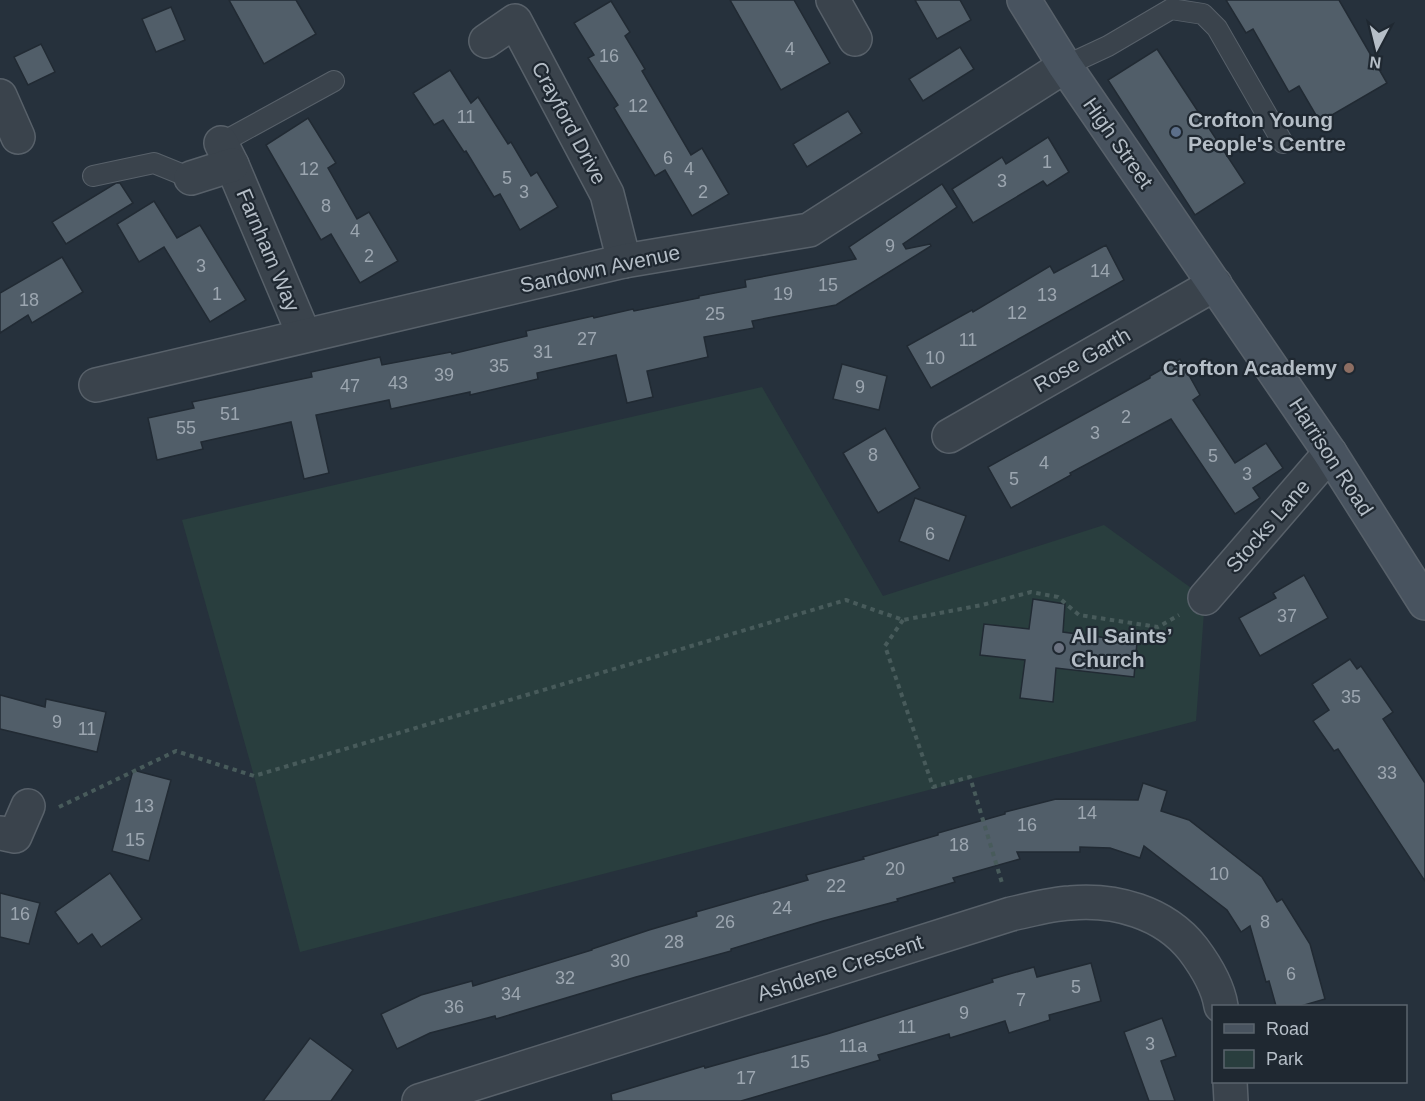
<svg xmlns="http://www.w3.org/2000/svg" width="1425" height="1101" font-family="Arial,sans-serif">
	<rect width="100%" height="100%" fill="#26313c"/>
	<polygon fill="#293e3e" points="762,387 883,596 1104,525 1205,598 1196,721 300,952 254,776 182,520"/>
	<g fill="#515e69" stroke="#212a33" stroke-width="1.5">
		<polygon points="229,0 296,0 316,34 264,64"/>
		<polygon points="730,0 794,0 830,63 781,90"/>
		<polygon points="915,0 960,0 971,20 937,39"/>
		<polygon points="1226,0 1339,0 1387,83 1320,122 1299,86 1289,92 1253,29 1246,33"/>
		<polygon points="611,1 630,32 625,36 645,69 642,71 691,155 702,148 729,194 692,216 665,170 655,176 614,108 618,105 588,58 594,55 574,23"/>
		<polygon points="171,7 185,40 156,52 142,19"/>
		<polygon points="41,44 55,72 28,85 14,57"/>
		<polygon points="960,47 974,69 923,101 909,79"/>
		<polygon points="1157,49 1245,183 1195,215 1108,80"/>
		<polygon points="450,70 471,103 478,97 508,144 511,142 531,176 537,172 558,207 520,230 500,194 494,197 466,151 464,152 443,120 434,125 413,93"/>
		<polygon points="848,111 862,133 807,167 793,144"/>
		<polygon points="308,118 336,163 328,168 357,219 369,212 398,261 360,283 331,234 321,240 266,145"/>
		<polygon points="1048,137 1069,172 1047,186 1043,181 973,223 952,189 1002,157 1006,164"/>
		<polygon points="116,183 120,183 133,203 66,244 52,222"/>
		<polygon points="942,184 957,207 903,244 906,249 930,244 931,246 836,305 752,321 754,328 704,337 708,357 647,371 653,397 627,403 616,355 537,373 538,379 470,395 470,392 391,409 389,400 316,415 329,473 304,479 291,422 201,442 203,449 157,460 148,418 194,408 192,402 312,377 311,372 380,357 382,365 451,352 452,354 527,336 526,331 593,316 594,318 633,309 634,311 699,298 699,296 746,287 745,280 856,259 849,247"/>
		<polygon points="154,201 177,238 200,225 246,300 210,322 164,247 139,262 117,224"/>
		<polygon points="1106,245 1124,280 931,388 907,346 972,310 973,312 1050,266 1054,273"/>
		<polygon points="62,257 83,292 32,323 28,315 0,333 0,293"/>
		<polygon points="1180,359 1200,395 1193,400 1235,463 1266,443 1283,468 1253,488 1260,498 1235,514 1171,419 1070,473 1071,475 1011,508 988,467 1150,378 1150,376"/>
		<polygon points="842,364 887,376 879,410 833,399"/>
		<polygon points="885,428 920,488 878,513 843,453"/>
		<polygon points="915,498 966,516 949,561 899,541"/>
		<polygon points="1304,575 1328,618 1260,656 1239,618 1276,598 1273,593"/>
		<polygon points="1033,599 1065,604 1063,632 1137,642 1134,677 1056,668 1053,702 1020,698 1025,660 980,655 984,624 1029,629"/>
		<polygon points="1350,659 1357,669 1361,666 1393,712 1383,719 1425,783 1425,881 1338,749 1334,751 1313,721 1329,710 1312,684"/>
		<polygon points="0,695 45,707 46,699 106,712 97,752 0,729"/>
		<polygon points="133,770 171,780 149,861 112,851"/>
		<polygon points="1143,783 1167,791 1161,811 1189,820 1262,877 1277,902 1282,899 1310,944 1325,999 1301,1006 1276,1006 1269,981 1266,982 1250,926 1241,932 1227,910 1144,846 1140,858 1110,848 1080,847 1080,852 1017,852 1020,859 953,878 955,882 897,899 898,901 823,921 731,949 731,951 636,977 496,1019 495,1016 430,1033 397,1049 381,1014 421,995 472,981 473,986 592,950 592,949 649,930 697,916 696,912 808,880 806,875 864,859 863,857 938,835 938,833 1005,814 1005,812 1056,799 1138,800"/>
		<polygon points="110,873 142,919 101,947 92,934 78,944 55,912"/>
		<polygon points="0,893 40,903 29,944 0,937"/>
		<polygon points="1091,963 1101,1001 1049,1015 1050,1020 1009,1033 1005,1021 950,1038 949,1034 878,1055 880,1060 741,1101 612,1101 611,1094 704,1066 705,1068 827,1034 993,982 992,979 1034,967 1037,977"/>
		<polygon points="1162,1018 1176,1056 1161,1061 1175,1101 1149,1101 1124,1032"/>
		<polygon points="310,1038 353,1070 331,1101 263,1101"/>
	</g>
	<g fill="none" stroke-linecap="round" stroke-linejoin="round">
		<g stroke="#58616a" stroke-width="22">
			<g id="lane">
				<polyline points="1065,66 1108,46 1171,9 1203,14 1217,28 1283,143"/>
				<polyline points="221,143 334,81"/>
				<polyline points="93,176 154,163 191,178"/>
			</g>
		</g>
		<g stroke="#58616a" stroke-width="36">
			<g id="street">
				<polyline points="833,0 855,39"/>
				<polyline points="486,41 515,21 607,194 624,261"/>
				<polyline points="0,96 18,137"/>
				<polyline points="221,143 232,165 304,335"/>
				<polyline points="191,178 232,165"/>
				<polyline points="96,385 624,261 809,230 1065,66"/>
				<polyline points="949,436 1215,284"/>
				<polyline points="1205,598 1330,453"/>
				<polyline points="0,833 15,836 28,806"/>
				<polyline points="1230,1082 1231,1101"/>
				<path d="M419,1101l592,-187c19,-4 39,-10 59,-11 45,-4 94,9 123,46 12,16 25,38 28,57"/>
			</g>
		</g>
		<g stroke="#58616a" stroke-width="36">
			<polyline id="secondary" points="1024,0 1065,66 1330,453 1425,603"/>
		</g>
		<g stroke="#485b5b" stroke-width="4" stroke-dasharray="4.5 4.5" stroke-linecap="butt">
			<polyline points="903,620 885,646 933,787 970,777 1002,883"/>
			<polyline points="59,807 176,751 254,776 846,600 903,620 982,605 1031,592 1058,597 1079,615 1158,627 1179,615"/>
		</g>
		<use href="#lane" stroke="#3a434c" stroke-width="20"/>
		<use href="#street" stroke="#3a434c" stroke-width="33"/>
		<use href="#secondary" stroke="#48535f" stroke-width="33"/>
	</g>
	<circle fill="#5c6f8a" stroke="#1f2831" stroke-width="2" cx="1176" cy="132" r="6"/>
	<circle fill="#8d6e63" stroke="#1f2831" stroke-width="2" cx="1349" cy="368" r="6"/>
	<circle fill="#6b7280" stroke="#1f2831" stroke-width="2" cx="1059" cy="648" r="6"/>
	<g text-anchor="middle" stroke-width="4.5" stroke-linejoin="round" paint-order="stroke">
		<g font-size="18" fill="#9ca6b0">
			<text x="790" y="55">4</text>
			<text x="609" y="62">16</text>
			<text x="638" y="112">12</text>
			<text x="466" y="123">11</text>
			<text x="668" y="164">6</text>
			<text x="1047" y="168">1</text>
			<text x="309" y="175">12</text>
			<text x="689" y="175">4</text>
			<text x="507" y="184">5</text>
			<text x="1002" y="187">3</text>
			<text x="524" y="198">3</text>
			<text x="703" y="198">2</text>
			<text x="326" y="212">8</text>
			<text x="355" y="237">4</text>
			<text x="890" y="252">9</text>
			<text x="369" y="262">2</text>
			<text x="201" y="272">3</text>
			<text x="1100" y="277">14</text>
			<text x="828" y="291">15</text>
			<text x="217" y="300">1</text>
			<text x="783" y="300">19</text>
			<text x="1047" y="301">13</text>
			<text x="29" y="306">18</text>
			<text x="1017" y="319">12</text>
			<text x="715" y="320">25</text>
			<text x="587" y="345">27</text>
			<text x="968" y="346">11</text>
			<text x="543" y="358">31</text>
			<text x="935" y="364">10</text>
			<text x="499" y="372">35</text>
			<text x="444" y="381">39</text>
			<text x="398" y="389">43</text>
			<text x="350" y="392">47</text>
			<text x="860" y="393">9</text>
			<text x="230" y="420">51</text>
			<text x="1126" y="423">2</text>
			<text x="186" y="434">55</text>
			<text x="1095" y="439">3</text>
			<text x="873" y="461">8</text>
			<text x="1213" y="462">5</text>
			<text x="1044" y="469">4</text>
			<text x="1247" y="480">3</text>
			<text x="1014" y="485">5</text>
			<text x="930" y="540">6</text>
			<text x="1287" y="622">37</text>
			<text x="1351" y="703">35</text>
			<text x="57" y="728">9</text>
			<text x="87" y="735">11</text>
			<text x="1387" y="779">33</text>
			<text x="144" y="812">13</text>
			<text x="1087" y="819">14</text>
			<text x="1027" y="831">16</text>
			<text x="135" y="846">15</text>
			<text x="959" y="851">18</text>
			<text x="895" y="875">20</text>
			<text x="1219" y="880">10</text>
			<text x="836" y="892">22</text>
			<text x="782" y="914">24</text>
			<text x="20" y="920">16</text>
			<text x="725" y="928">26</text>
			<text x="1265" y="928">8</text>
			<text x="674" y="948">28</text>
			<text x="620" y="967">30</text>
			<text x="1291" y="980">6</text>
			<text x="565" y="984">32</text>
			<text x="1076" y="993">5</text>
			<text x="511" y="1000">34</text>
			<text x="1021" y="1006">7</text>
			<text x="454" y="1013">36</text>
			<text x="964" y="1019">9</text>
			<text x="907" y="1033">11</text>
			<text x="1150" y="1050">3</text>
			<text x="853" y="1052">11a</text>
			<text x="800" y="1068">15</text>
			<text x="746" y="1084">17</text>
		</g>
		<g font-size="21" font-weight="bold" fill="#b5bec7" stroke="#1f2831" text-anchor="start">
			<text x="1188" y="127">Crofton Young<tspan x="1188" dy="24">People's Centre</tspan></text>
			<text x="1337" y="375" text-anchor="end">Crofton Academy</text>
			<text x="1071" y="643">All Saints’<tspan x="1071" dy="24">Church</tspan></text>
		</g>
		<g font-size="21" fill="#b5bec7" stroke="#1f2831">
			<text transform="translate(569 123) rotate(62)" y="7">Crayford Drive</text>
			<text transform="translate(1118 143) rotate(55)" y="7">High Street</text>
			<text transform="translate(268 250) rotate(67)" y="7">Farnham Way</text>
			<text transform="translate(600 269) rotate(-12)" y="7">Sandown Avenue</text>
			<text transform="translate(1082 360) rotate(-30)" y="7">Rose Garth</text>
			<text transform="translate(1331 457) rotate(57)" y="7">Harrison Road</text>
			<text transform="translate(1268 526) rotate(-49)" y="7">Stocks Lane</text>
			<text transform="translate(840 968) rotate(-18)" y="7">Ashdene Crescent</text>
		</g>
	</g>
	<rect x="1212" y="1005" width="195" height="78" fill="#1f2831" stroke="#5b646d" stroke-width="1.5"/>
	<rect x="1224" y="1024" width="30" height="9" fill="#48535f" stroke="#5b646d" stroke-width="1.5"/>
	<text x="1266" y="1035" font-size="18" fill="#b5bec7">Road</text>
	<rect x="1224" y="1050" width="30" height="18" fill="#293e3e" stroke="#5b646d" stroke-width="1.5"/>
	<text x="1266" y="1065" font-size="18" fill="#b5bec7">Park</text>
	<g transform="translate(1377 48) rotate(187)" stroke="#1f2831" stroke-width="4.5" paint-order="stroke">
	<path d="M0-4.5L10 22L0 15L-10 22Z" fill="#b5bec7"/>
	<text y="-9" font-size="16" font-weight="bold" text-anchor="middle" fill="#b5bec7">N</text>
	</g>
</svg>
